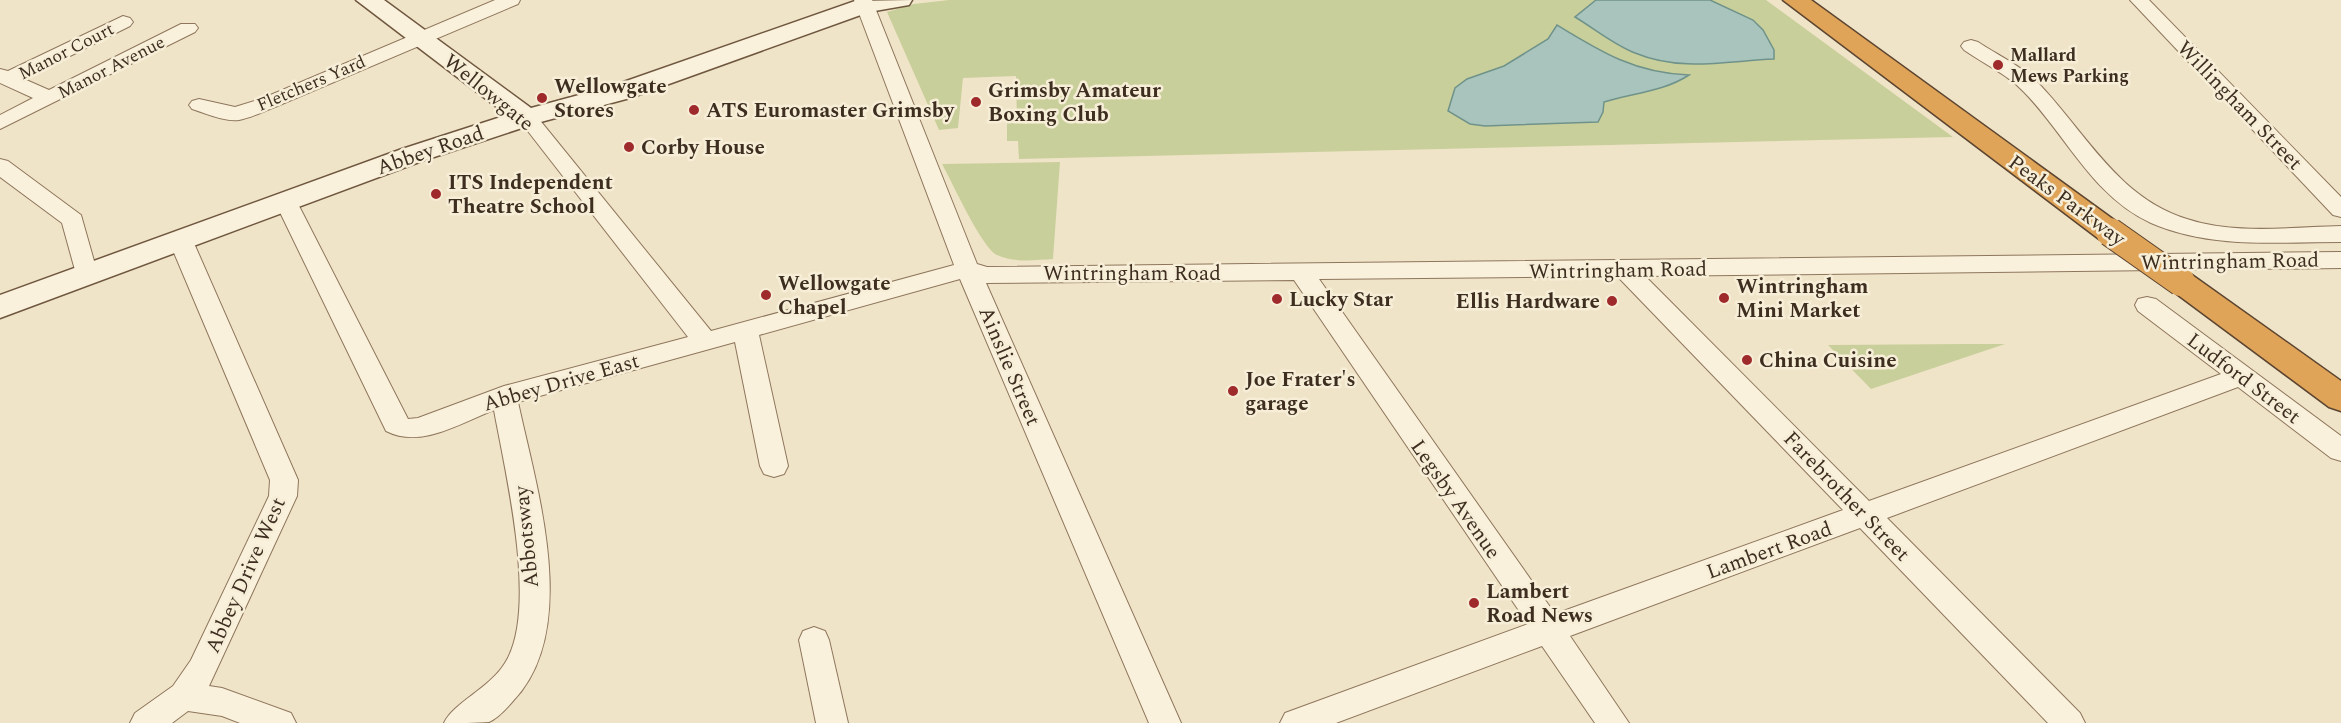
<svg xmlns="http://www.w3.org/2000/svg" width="2341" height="723" font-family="Spectral,serif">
	<rect width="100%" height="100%" fill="#f0e4c8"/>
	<g fill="#c9cf9b">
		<polygon points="949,0 1766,0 1953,137 1019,159 1018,141 1007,141 1007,123 1017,123 1016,76 963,78 958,128 939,130 887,12 914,4"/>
		<path d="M1060,162l-7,97c-17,1 -39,4 -56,-4 -15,-7 -45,-73 -55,-91z"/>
		<polygon points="1966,344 2005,344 1871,389 1828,345"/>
	</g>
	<g fill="#a9c4bc" stroke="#6f938a" stroke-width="1.5">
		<path d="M1596,0h114l43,20 10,10 11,20v9c-48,2 -93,13 -139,-6 -21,-8 -40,-24 -60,-36z"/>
		<path d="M1557,25c44,27 78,48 132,50 -26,17 -57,18 -85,27l-1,10 -5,10 -113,4 -15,-2 -22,-13 7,-23 12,-9 37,-13 44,-27z"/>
	</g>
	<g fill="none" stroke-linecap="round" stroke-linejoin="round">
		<g stroke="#8d765c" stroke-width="2">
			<g id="street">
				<path d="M495,0h25l-2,4 -243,103c-11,4 -24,11 -36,13 -14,2 -34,-7 -47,-11l-3,-4 3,-4 7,-2 36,8 26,-8z"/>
				<path d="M854,0h18l99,249 6,15 10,3 1354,-15v16l-696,8 224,225 352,-127 -83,-63 -3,-6 3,-6 9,-2 9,2 185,137v25l-10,-3 -93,-71 -351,131 193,195 5,10h-37l-188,-195 -290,108 59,87h-34l-53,-77 -206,77h-56l5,-10 243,-89 -234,-344 -308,3 195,440h-32l-189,-444 -201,56 29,131 -4,8 -10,3 -10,-3 -4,-8 -25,-124 -217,60c18,85 64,227 -5,299 -6,7 -15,17 -24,21 -11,1 -33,1 -45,1 9,-20 46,-35 61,-60 34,-53 0,-192 -11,-253 -34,13 -73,39 -108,21l-111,-229 3,-5h16l3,5 111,217 10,-1 86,-32 184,-49 -168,-216 -3,-4 3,-4h14l177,218 243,-66zM1617,276l226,234 -288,104 -236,-335z"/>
				<polygon points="2130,0 2149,0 2341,197 2341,217 2333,215"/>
				<polygon points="123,16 130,18 133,22 130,26 24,79 49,90 181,24 195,24 198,28 195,32 0,129 0,115 33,98 0,83 0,69 8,71"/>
				<path d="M1971,40l7,2c21,14 46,25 63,44 46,49 78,112 146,133 48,16 104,8 154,7v16c-64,0 -130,7 -190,-19 -58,-26 -85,-88 -127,-131 -17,-18 -40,-28 -60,-42l-3,-4 3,-4z"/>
				<polygon points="0,159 8,161 81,215 98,275 94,281 86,283 78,281 62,223 0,177"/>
				<polygon points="181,233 189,236 193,241 298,480 297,496 209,686 222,688 291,713 296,723 240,723 222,716 188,711 172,723 130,723 135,713 173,686 191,660 269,496 270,480 169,241 173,236"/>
				<polygon points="814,627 825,631 829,640 848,723 816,723 799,640 803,631"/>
			</g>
		</g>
		<g stroke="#6f573f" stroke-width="3">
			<polygon id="secondary" points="356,0 384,0 531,108 612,86 855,1 912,0 909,5 869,12 630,98 537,123 422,161 0,318 0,295 402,149 507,115"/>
		</g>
		<g stroke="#5b4430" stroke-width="3">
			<g id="highway">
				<polygon points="1783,0 1811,0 2121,225 2125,232 2121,239 2110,242 2099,239"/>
				<polygon points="2181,271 2192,275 2341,381 2341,411 2329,407 2170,289 2165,282 2170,275"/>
			</g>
		</g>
		<use href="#street" fill="#faf1dc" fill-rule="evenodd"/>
		<use href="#secondary" fill="#faf1dc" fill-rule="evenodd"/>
		<use href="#highway" fill="#e0a458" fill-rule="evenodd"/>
		<g stroke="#5b4430" stroke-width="30" stroke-linecap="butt">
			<polyline id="highway-bridge" points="2110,232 2181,282"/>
		</g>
		<use href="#highway-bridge" stroke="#e0a458" stroke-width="28"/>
	</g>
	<g fill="#9e2a2b" stroke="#f7eed8" stroke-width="2">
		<circle cx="1998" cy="65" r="6"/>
		<circle cx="542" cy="98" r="6"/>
		<circle cx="976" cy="102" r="6"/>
		<circle cx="694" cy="110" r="6"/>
		<circle cx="629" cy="147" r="6"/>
		<circle cx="436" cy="194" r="6"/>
		<circle cx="766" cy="295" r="6"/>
		<circle cx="1724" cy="298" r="6"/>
		<circle cx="1277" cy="299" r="6"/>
		<circle cx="1612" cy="301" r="6"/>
		<circle cx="1747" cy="360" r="6"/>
		<circle cx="1233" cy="391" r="6"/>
		<circle cx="1474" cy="603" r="6"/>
	</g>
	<g text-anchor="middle" stroke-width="5" stroke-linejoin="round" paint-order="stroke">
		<g font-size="18" fill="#3d2e20" stroke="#f7eed8">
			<text transform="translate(66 51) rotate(-27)" y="6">Manor Court</text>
			<text transform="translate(111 67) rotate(-27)" y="6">Manor Avenue</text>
			<text transform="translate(311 83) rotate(-23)" y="6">Fletchers Yard</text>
		</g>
		<g font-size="18" font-weight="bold" fill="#3d2e20" stroke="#f7eed8" text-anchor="start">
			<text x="2010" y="61">Mallard<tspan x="2010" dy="21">Mews Parking</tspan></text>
		</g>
		<g font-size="21" font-weight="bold" fill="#3d2e20" stroke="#f7eed8" text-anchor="start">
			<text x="554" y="93">Wellowgate<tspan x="554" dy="24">Stores</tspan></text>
			<text x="988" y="97">Grimsby Amateur<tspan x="988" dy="24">Boxing Club</tspan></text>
			<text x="706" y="117">ATS Euromaster Grimsby</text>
			<text x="641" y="154">Corby House</text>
			<text x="448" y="189">ITS Independent<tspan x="448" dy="24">Theatre School</tspan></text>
			<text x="778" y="290">Wellowgate<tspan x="778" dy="24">Chapel</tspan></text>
			<text x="1736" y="293">Wintringham<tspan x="1736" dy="24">Mini Market</tspan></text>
			<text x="1289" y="306">Lucky Star</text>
			<text x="1600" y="308" text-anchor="end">Ellis Hardware</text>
			<text x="1759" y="367">China Cuisine</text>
			<text x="1245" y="386">Joe Frater's<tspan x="1245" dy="24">garage</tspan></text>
			<text x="1486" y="598">Lambert<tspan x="1486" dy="24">Road News</tspan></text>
		</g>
		<g font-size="21" fill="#3d2e20" stroke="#f7eed8">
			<text transform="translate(489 92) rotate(39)" y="7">Wellowgate</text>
			<text transform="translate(2240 105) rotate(46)" y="7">Willingham Street</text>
			<text transform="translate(430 150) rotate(-19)" y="7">Abbey Road</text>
			<text transform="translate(2067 200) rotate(36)" y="7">Peaks Parkway</text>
			<text transform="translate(2230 261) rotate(-1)" y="7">Wintringham Road</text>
			<text transform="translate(1618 270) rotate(-1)" y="7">Wintringham Road</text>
			<text x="1132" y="280">Wintringham Road</text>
			<text transform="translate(1010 366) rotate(67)" y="7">Ainslie Street</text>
			<text transform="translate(2244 378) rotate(37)" y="7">Ludford Street</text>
			<text transform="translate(561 382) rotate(-16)" y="7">Abbey Drive East</text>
			<text transform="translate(1847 496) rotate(46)" y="7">Farebrother Street</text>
			<text transform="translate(1456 499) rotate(55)" y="7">Legsby Avenue</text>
			<text transform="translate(526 537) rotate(-96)" y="7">Abbotsway</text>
			<text transform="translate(1769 550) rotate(-20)" y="7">Lambert Road</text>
			<text transform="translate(245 575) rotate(-66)" y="7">Abbey Drive West</text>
		</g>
	</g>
</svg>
